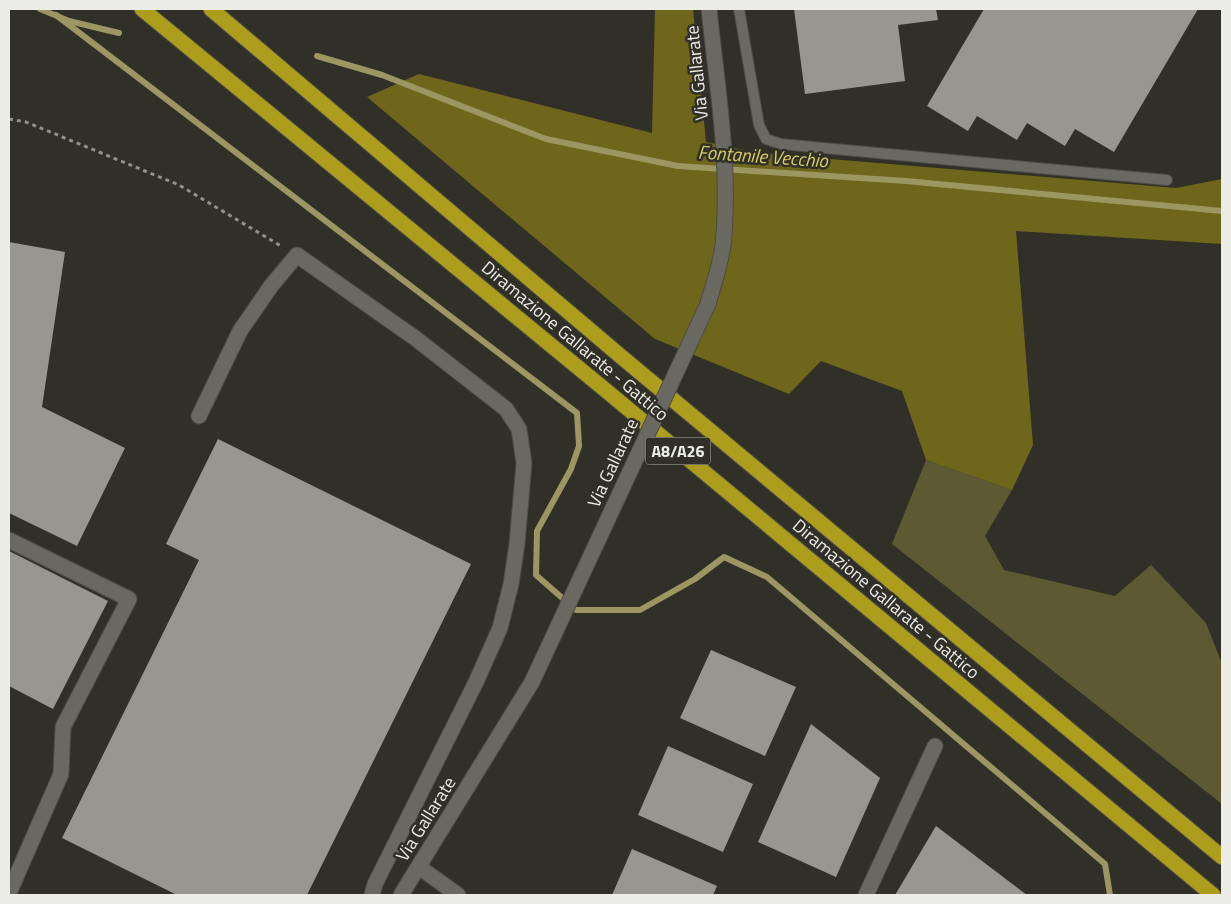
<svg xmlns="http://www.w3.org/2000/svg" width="1231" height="904" font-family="'Titillium Web',sans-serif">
	<rect width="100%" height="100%" fill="#303028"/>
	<polygon fill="#5d5932" points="926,460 1012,490 985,536 1004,570 1115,596 1151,565 1206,623 1222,664 1222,804 892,544"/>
	<polygon fill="#6e661a" points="655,9 693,9 706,142 759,153 1176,188 1222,179 1222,244 1016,231 1033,445 1012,490 926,460 902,391 821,361 789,394 655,339 367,97 419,74 652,133"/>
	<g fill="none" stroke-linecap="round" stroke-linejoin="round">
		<g stroke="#9c9662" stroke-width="6">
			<polyline points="40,9 69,21 119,33"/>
			<polyline points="56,15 577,413 579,446 571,469 537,531 536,575 576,610 640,610 695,579 724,557 767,577 1105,864 1110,895"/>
			<polyline points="317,56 382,75 546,139 678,166 906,181 1222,211"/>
		</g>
	</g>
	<g fill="#98978f">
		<polygon points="794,9 936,9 938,20 898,25 905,81 805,94"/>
		<polygon points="984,9 1198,9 1114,152 1075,129 1065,146 1027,123 1017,140 977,116 968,131 927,106"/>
		<polygon points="9,242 65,252 42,407 125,448 77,546 9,513"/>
		<polygon points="218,439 471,564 307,895 177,895 62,838 199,560 166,544"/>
		<polygon points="9,551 108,601 53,709 9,686"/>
		<polygon points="711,650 796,687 765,756 680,718"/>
		<polygon points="811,724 880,778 836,877 758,842"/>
		<polygon points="668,746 753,784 723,852 638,815"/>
		<polygon points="936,826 1027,895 895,895"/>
		<polygon points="632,849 717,886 713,895 612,895"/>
	</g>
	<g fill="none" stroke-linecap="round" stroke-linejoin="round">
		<g stroke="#4b4b45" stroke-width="12">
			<polyline id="service" points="739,9 759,125 766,139 781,144 1167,180"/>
		</g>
		<g stroke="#4b4b45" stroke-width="17">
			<g id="minor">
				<polyline points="199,416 240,331 271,286 297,255 415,338 506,409 519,429 524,463 517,544 511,584 500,628 476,682 375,884 372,895"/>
				<polyline points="9,540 129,599 63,727 61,774 9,893"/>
				<polyline points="419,867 458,895"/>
				<polyline points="866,895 935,746"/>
			</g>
		</g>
		<g stroke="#4b4b45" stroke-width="17">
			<g id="secondary">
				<path d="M708,304c5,-19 13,-40 15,-59 8,-79 -6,-158 -14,-236"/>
				<polyline points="401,895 532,682"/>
			</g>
		</g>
		<g stroke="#4b4b45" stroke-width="17">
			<g id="motorway">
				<polyline points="142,9 603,388 1213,895"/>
				<polyline points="211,9 624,359 1222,857"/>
			</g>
		</g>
		<polyline stroke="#91918a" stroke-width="3" stroke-dasharray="4 4" stroke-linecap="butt" points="9,119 26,122 179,185 281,246"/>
		<use href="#service" stroke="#6a6961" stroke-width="10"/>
		<use href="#minor" stroke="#6a6961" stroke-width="15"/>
		<use href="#secondary" stroke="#6a6961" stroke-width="15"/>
		<use href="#motorway" stroke="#ac9e1c" stroke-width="15"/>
		<g stroke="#4b4b45" stroke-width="17" stroke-linecap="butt">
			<polyline id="secondary-bridge" points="532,682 708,304"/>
		</g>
		<use href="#secondary-bridge" stroke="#6a6961" stroke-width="15"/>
	</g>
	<g text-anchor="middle" stroke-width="5" stroke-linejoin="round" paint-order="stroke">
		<rect fill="#303028" stroke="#b4b4ae" stroke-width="1" x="645.5" y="437.5" width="65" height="27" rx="4"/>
		<g font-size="16" font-weight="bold" fill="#edede8">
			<text x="678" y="457">A8/A26</text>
		</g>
		<g font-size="18" fill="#edede8" stroke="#303028">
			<text transform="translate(697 73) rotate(-96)" y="6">Via Gallarate</text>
			<text transform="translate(575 341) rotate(40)" y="6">Diramazione Gallarate - Gattico</text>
			<text transform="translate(613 463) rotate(-65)" y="6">Via Gallarate</text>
			<text transform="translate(886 599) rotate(40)" y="6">Diramazione Gallarate - Gattico</text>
			<text transform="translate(426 819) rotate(-58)" y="6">Via Gallarate</text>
		</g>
		<g font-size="19" font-style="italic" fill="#d7cb66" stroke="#303028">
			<text transform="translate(763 156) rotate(4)" y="7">Fontanile Vecchio</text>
		</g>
	</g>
	<rect width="1231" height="904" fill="none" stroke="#edede8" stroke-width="20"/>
</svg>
